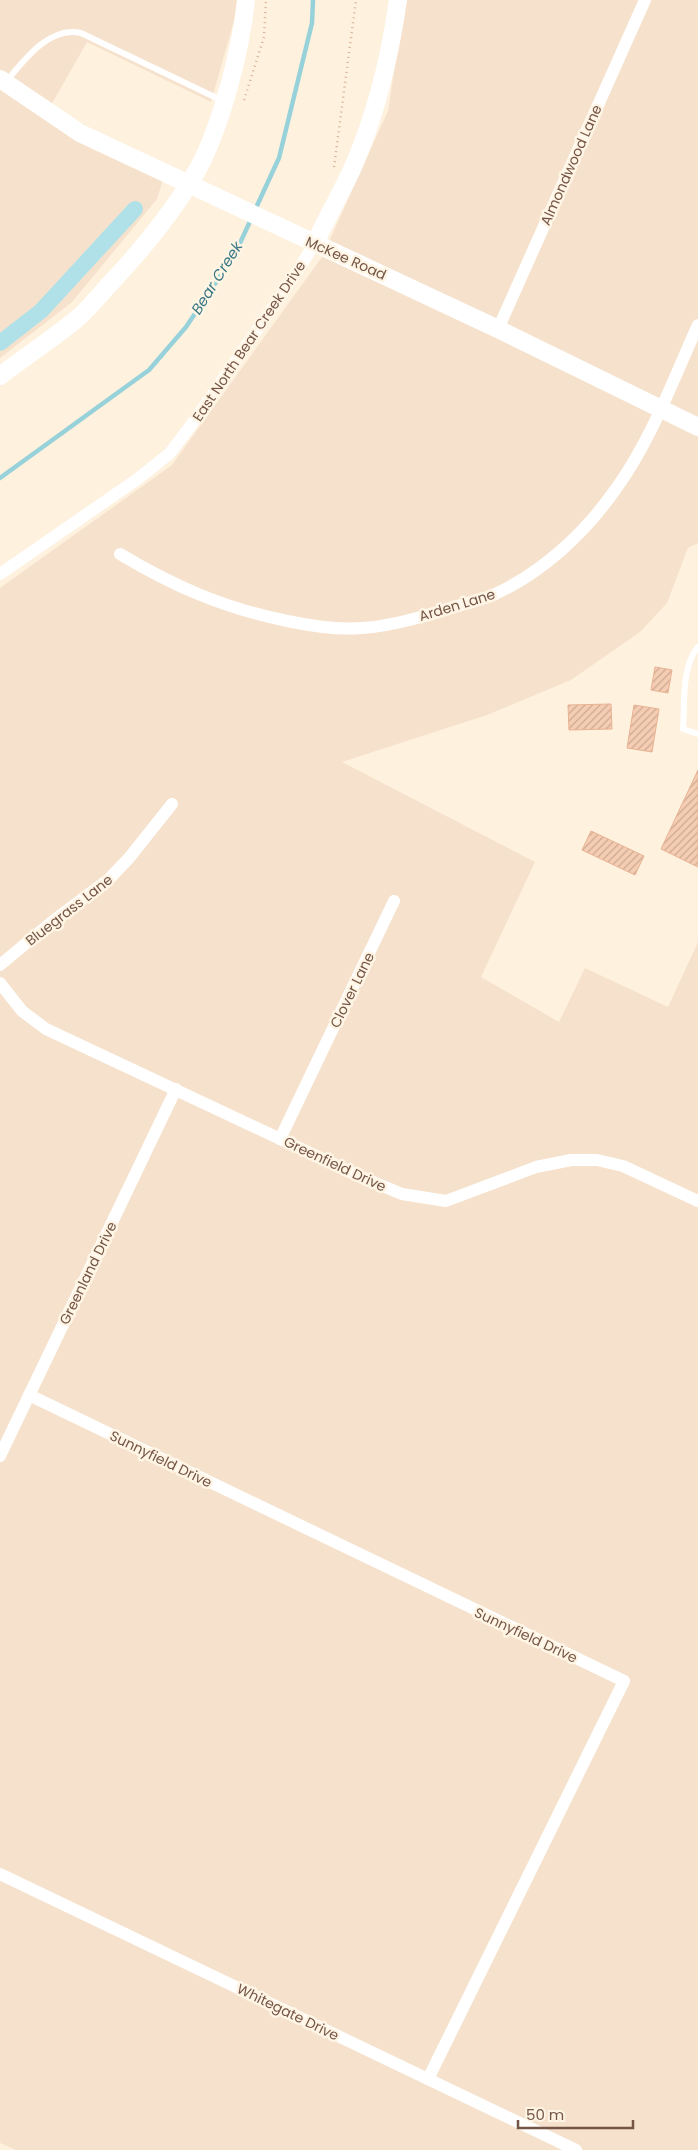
<svg xmlns="http://www.w3.org/2000/svg" width="698" height="2150" font-family="Poppins,sans-serif">
	<defs>
		<pattern id="building-hatch" width="6" height="6" patternUnits="userSpaceOnUse" patternTransform="scale(1.25)"><rect width="6" height="6" fill="#f5cdb3"/><path d="M-1 1l2-2M0 6l6-6M5 7l2-2" fill="none" stroke="#cba993"/></pattern>
	</defs>
	<rect width="100%" height="100%" fill="#fef1de"/>
	<g fill="#f6e2cc">
		<polygon points="0,0 237,0 237,10 211,102 87,42 50,107 167,167 157,199 72,302 0,358"/>
		<polygon points="405,0 698,0 698,543 688,548 667,603 640,632 571,680 487,715 342,762 535,862 481,977 559,1022 585,968 668,1007 698,942 698,2150 16,2150 0,2143 0,588 172,465 322,257 388,111"/>
	</g>
	<g fill="none" stroke-linecap="round" stroke-linejoin="round">
		<g stroke="#97d1da" stroke-width="4.5">
			<polyline points="255,210 279,158 312,23 313,0"/>
			<polyline points="0,478 149,370 186,327 235,254 252,217"/>
		</g>
		<polyline stroke="#b1e1e8" stroke-width="16" points="0,343 41,311 135,209"/>
	</g>
	<g fill="url(#building-hatch)" stroke="#e9b393">
		<polygon points="655,667 672,670 668,693 651,690"/>
		<polygon points="611,704 612,729 569,730 568,705"/>
		<polygon points="634,705 659,709 652,752 627,748"/>
		<polygon points="698,770 698,867 661,849"/>
		<polygon points="591,831 644,856 635,875 582,850"/>
	</g>
	<g fill="none" stroke-linecap="round" stroke-linejoin="round">
		<g stroke="#d9b097" stroke-width="2.5" stroke-dasharray="1 4" stroke-linecap="butt">
			<polyline points="244,100 264,37 266,0"/>
			<polyline points="334,167 356,0"/>
		</g>
		<g stroke="#fff" stroke-width="6">
			<path d="M6,82c18,-22 43,-56 75,-49l142,68"/>
			<path d="M698,647c-17,20 -13,57 -15,82l15,5"/>
		</g>
		<g stroke="#fff" stroke-width="12">
			<polyline points="498,329 645,0"/>
			<path d="M120,554c55,33 104,54 167,67 24,5 50,9 75,7 31,-2 63,-12 92,-21 13,-4 27,-7 39,-12 49,-22 92,-62 122,-105 36,-49 58,-110 83,-165"/>
			<polyline points="0,574 139,478 170,453 192,424 293,278 315,243"/>
			<polyline points="0,965 53,921 109,879 129,858 172,804"/>
			<polyline points="0,983 22,1011 46,1029 361,1177 402,1194 446,1201 536,1167 571,1160 597,1160 623,1166 698,1201"/>
			<polyline points="280,1139 394,901"/>
			<polyline points="29,1395 624,1681 428,2079"/>
			<polyline points="0,1456 176,1089"/>
			<polyline points="0,1874 576,2150"/>
		</g>
		<g stroke="#fff" stroke-width="18">
			<polyline points="0,79 80,133 498,329 698,427"/>
			<path d="M315,243c12,-25 26,-50 38,-76 23,-52 37,-111 45,-167"/>
			<path d="M0,376c26,-20 54,-38 79,-59 10,-9 19,-20 28,-30 34,-36 68,-77 92,-120 23,-44 42,-118 47,-167"/>
		</g>
	</g>
	<g text-anchor="middle" stroke-width="5" stroke-linejoin="round" paint-order="stroke">
		<g font-size="14" fill="#755545" stroke="#fff5e5">
			<text transform="translate(571 165) rotate(-66)" y="5">Almondwood Lane</text>
			<text transform="translate(346 258) rotate(24)" y="5">McKee Road</text>
			<text transform="translate(249 341) rotate(-56)" y="5">East North Bear Creek Drive</text>
			<text transform="translate(457 605) rotate(-17)" y="5">Arden Lane</text>
			<text transform="translate(69 910) rotate(-38)" y="5">Bluegrass Lane</text>
			<text transform="translate(352 990) rotate(-64)" y="5">Clover Lane</text>
			<text transform="translate(335 1164) rotate(25)" y="5">Greenfield Drive</text>
			<text transform="translate(88 1273) rotate(-64)" y="5">Greenland Drive</text>
			<text transform="translate(161 1459) rotate(26)" y="5">Sunnyfield Drive</text>
			<text transform="translate(526 1635) rotate(25)" y="5">Sunnyfield Drive</text>
			<text transform="translate(288 2012) rotate(26)" y="5">Whitegate Drive</text>
		</g>
		<g font-size="15" font-style="italic" fill="#3b7883" stroke="#fff5e5">
			<text transform="translate(217 278) rotate(-58)" y="5">Bear Creek</text>
		</g>
	</g>
	<path d="M518 2120v8h115v-8" fill="none" stroke="#755545" stroke-width="2.5"/>
	<text x="526" y="2120" font-size="15" fill="#755545" stroke="#fff5e5" stroke-width="4" paint-order="stroke">50 m</text>
</svg>
